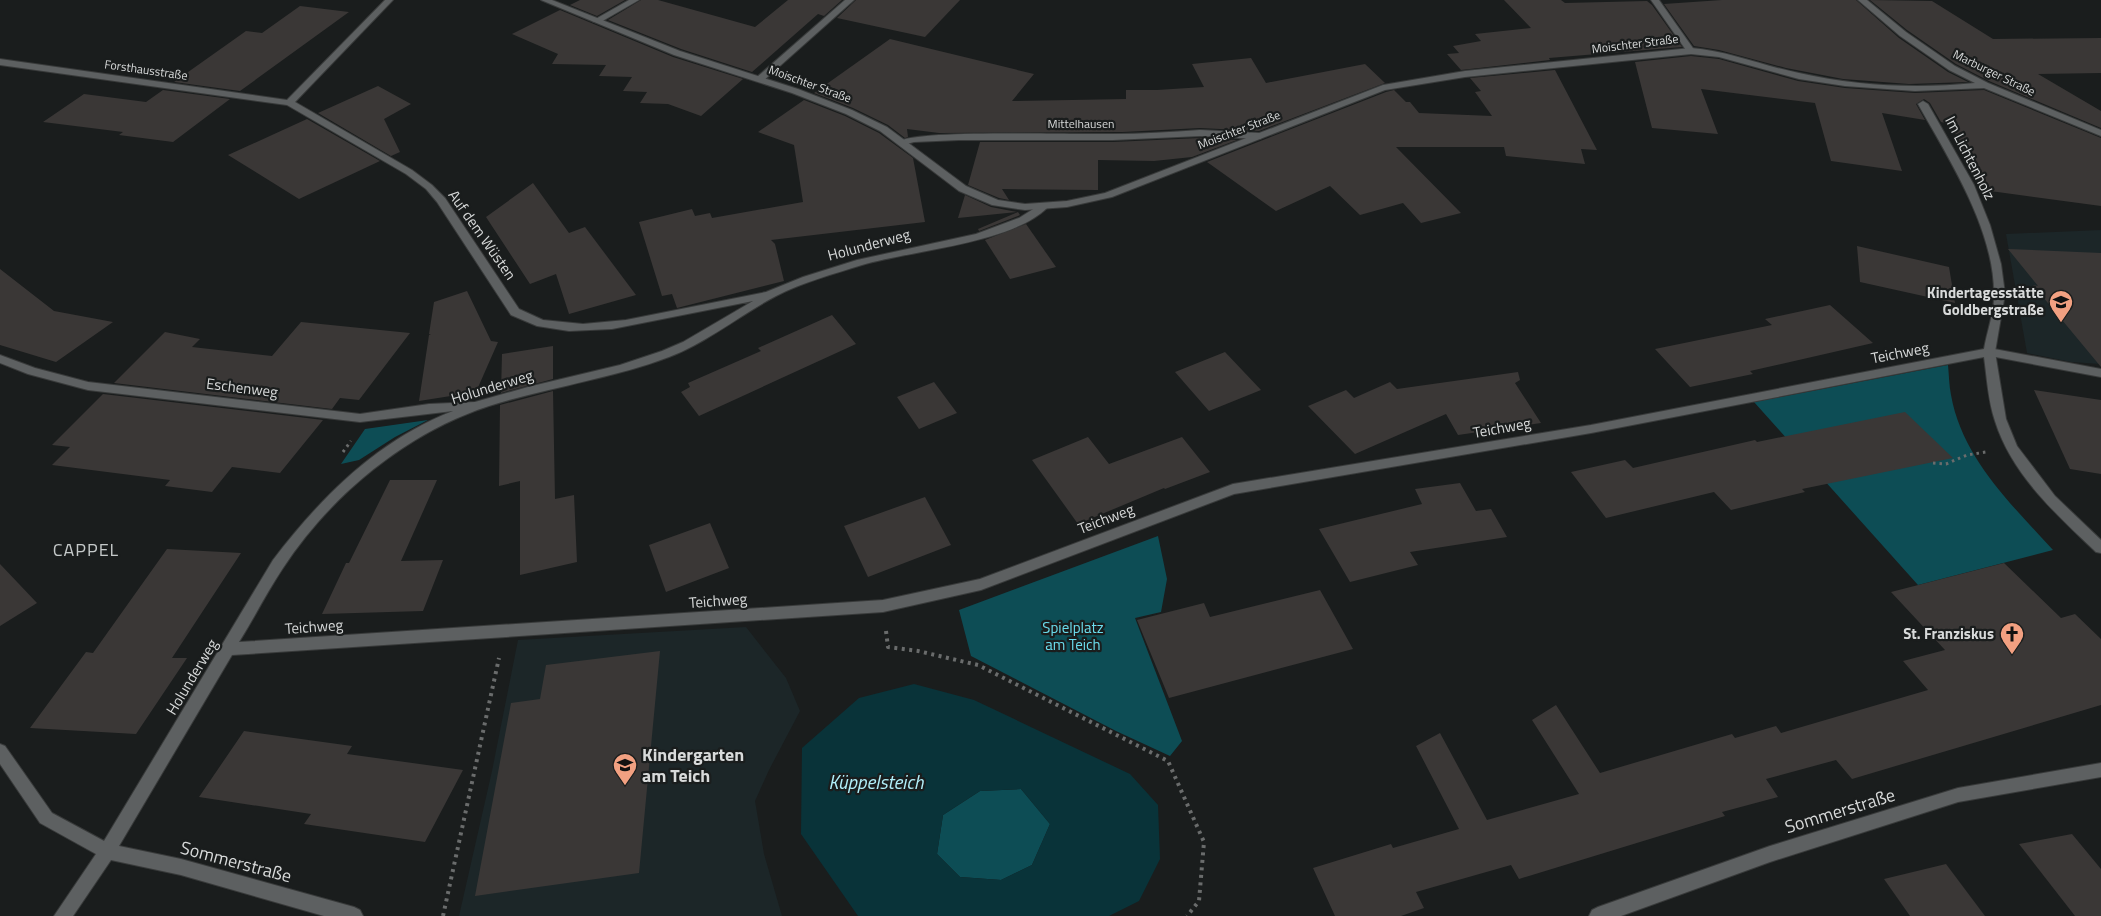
<svg xmlns="http://www.w3.org/2000/svg" width="2101" height="916" font-family="'Titillium Web',sans-serif">
	<rect width="100%" height="100%" fill="#1a1d1d"/>
	<g fill="#1c2628">
		<polygon points="2101,230 2101,364 2071,362 2027,353 2006,234"/>
		<polygon points="746,627 786,678 800,711 769,770 755,801 764,854 782,916 459,916 492,771 518,640"/>
	</g>
	<g fill="#0d4d55">
		<path d="M1948,365c1,10 1,20 3,30 11,63 61,110 102,155l-135,35 -164,-183z"/>
		<polygon points="428,420 395,437 359,460 341,464 365,429"/>
		<polygon points="1158,536 1167,579 1161,612 1135,618 1182,741 1170,756 1116,731 971,656 959,610"/>
		<polygon points="1021,789 1050,824 1032,865 1001,880 960,877 937,854 943,815 980,791"/>
	</g>
	<path fill="#093339" fill-rule="evenodd" d="M914,684l60,16 156,74 28,31 2,54 -21,42 -30,15h-251l-57,-82 1,-86 57,-50zM1021,789l29,35 -18,41 -31,15 -41,-3 -23,-23 6,-39 37,-24z"/>
	<g fill="#3a3736">
		<polygon points="580,0 625,0 597,16 570,5"/>
		<polygon points="641,0 658,0 755,27 788,0 842,0 824,16 818,14 752,72 681,49 608,20"/>
		<polygon points="856,0 960,0 925,37 837,18"/>
		<polygon points="1504,0 1561,0 1565,3 1647,1 1652,5 1682,47 1549,58 1550,60 1461,70 1447,54 1459,53 1453,46 1481,41 1475,34 1531,28"/>
		<polygon points="1722,0 1856,0 1899,38 1948,72 1968,82 1909,84 1843,79 1786,68 1719,50 1694,46 1664,4"/>
		<polygon points="1870,0 1932,1 1993,39 2101,38 2101,73 2038,74 2101,111 2101,128 1989,81 1956,64 1907,30"/>
		<polygon points="300,6 349,12 240,91 174,82 246,31 262,33"/>
		<polygon points="560,10 673,57 743,79 701,116 668,104 640,103 647,92 623,91 632,77 599,76 606,65 552,64 558,54 512,34"/>
		<polygon points="890,39 1034,74 1012,101 1126,99 1126,90 1157,90 1204,87 1192,64 1251,58 1266,83 1365,64 1385,83 1259,131 1200,128 1123,132 939,133 907,129 908,137 905,138 888,125 853,108 814,93"/>
		<polygon points="1691,56 1719,59 1798,81 1845,88 1915,93 1984,90 2101,138 2101,206 1983,190 1952,127 1947,127 1945,123 1941,122 1930,103 1924,99 1916,104 1925,120 1882,113 1902,171 1831,161 1815,103 1701,89 1718,134 1652,128 1635,62"/>
		<polygon points="1555,70 1597,150 1581,149 1585,164 1506,156 1504,147 1396,147 1461,213 1421,223 1403,203 1360,215 1330,186 1276,211 1207,162 1386,92 1394,90 1406,102 1410,102 1419,113 1492,116 1475,92 1481,91 1470,78"/>
		<polygon points="378,86 411,104 384,119 400,152 391,156 318,113"/>
		<polygon points="163,90 230,99 173,142 119,135 123,132 43,122 84,94 146,102"/>
		<polygon points="804,100 845,116 879,133 913,158 925,222 771,240 775,244 784,281 677,308 672,294 662,296 639,222 692,209 695,216 710,213 712,218 803,202 794,145 758,132"/>
		<polygon points="307,119 380,161 299,199 228,155"/>
		<polygon points="1200,138 1237,140 1192,157 1154,161 1098,160 1098,190 1002,189 1009,200 999,198 968,185 980,142 1113,142"/>
		<polygon points="533,183 569,233 585,227 636,295 569,314 556,274 530,284 486,217"/>
		<polygon points="965,195 991,207 1017,212 958,218"/>
		<polygon points="1018,212 1020,215 1018,216 979,231 978,229"/>
		<polygon points="1026,224 1056,267 1010,279 985,240"/>
		<polygon points="1857,246 1949,267 1955,303 1860,282"/>
		<polygon points="2008,249 2101,253 2101,367 2033,285 2038,286"/>
		<polygon points="0,269 54,311 113,322 56,362 0,345"/>
		<polygon points="467,291 491,341 498,342 476,392 419,401 429,335 431,335 429,334 434,302"/>
		<polygon points="1830,305 1873,343 1750,371 1753,374 1690,387 1655,349 1772,325 1765,319"/>
		<polygon points="832,315 856,344 699,416 681,392 690,387 688,383 761,351 758,348"/>
		<polygon points="301,322 410,333 359,400 340,398 332,409 114,383 165,332 200,339 192,347 272,356"/>
		<polygon points="553,346 553,379 501,393 502,354"/>
		<polygon points="1225,352 1261,390 1209,411 1175,372"/>
		<polygon points="1518,372 1520,380 1515,383 1541,423 1458,435 1446,414 1355,454 1308,406 1346,390 1354,398 1390,382 1397,389"/>
		<polygon points="934,382 957,413 919,429 897,397"/>
		<polygon points="2034,390 2101,400 2101,474 2070,469"/>
		<polygon points="553,391 555,499 574,495 577,562 520,575 520,481 499,486 500,405"/>
		<polygon points="103,394 323,420 280,473 232,467 212,492 165,486 170,480 52,465 70,447 52,445"/>
		<polygon points="1905,412 1953,458 1802,489 1805,492 1731,510 1714,492 1606,518 1571,472 1625,460 1633,468 1755,440 1757,442"/>
		<polygon points="1088,437 1109,464 1182,437 1210,472 1165,489 1164,488 1078,524 1032,460"/>
		<polygon points="390,480 437,480 401,561 443,560 423,611 322,614 346,563 349,563"/>
		<polygon points="1460,483 1476,511 1491,509 1507,537 1410,552 1418,565 1350,582 1319,529 1422,504 1415,489"/>
		<polygon points="925,497 951,545 868,577 844,526"/>
		<polygon points="710,523 729,568 666,592 649,545"/>
		<polygon points="167,549 241,553 172,658 187,658 136,734 30,728 86,652 93,653"/>
		<polygon points="2004,563 2061,618 2075,614 2101,639 2101,705 1852,779 1836,760 1766,779 1778,797 1722,812 1725,816 1519,879 1511,865 1416,892 1424,908 1401,916 1335,916 1313,868 1391,844 1393,848 1459,829 1416,746 1440,733 1487,820 1579,794 1532,720 1556,705 1600,773 1732,734 1735,738 1776,726 1781,733 1928,690 1903,661 1945,650 1891,592"/>
		<polygon points="0,564 37,603 0,626"/>
		<polygon points="1320,590 1353,649 1169,698 1137,620 1204,603 1210,617"/>
		<polygon points="660,651 639,873 475,896 511,703 540,699 546,665"/>
		<polygon points="244,731 352,746 347,754 463,770 425,842 304,824 311,814 199,797"/>
		<polygon points="2072,834 2101,869 2101,916 2075,916 2019,844"/>
		<polygon points="1946,864 1985,916 1910,916 1884,879"/>
	</g>
	<g fill="none" stroke-linecap="round" stroke-linejoin="round">
		<g stroke="#383a3a" stroke-width="2">
			<g id="service">
				<path d="M1200,130l60,3 5,3 -5,3 -60,-3 -87,4h-154l-45,2 -11,3 -5,-3c16,-13 182,-7 214,-8 29,0 59,-2 88,-4z"/>
				<polygon points="1989,348 2101,369 2101,377 1985,355 1983,352 1985,349"/>
			</g>
		</g>
		<g stroke="#383a3a" stroke-width="2">
			<g id="minor">
				<path d="M385,0h8l-98,102 117,68 20,15 13,13 74,111 24,11 40,4 43,-4 140,-28 37,-15 54,-17 119,-26 43,-16 19,-12h8l1,2c-37,36 -135,42 -185,57 -28,9 -59,17 -86,31 -36,19 -68,46 -107,61 -58,22 -120,30 -180,49 -83,27 -158,89 -206,162 -16,24 -29,50 -44,74l644,-42 97,-21 253,-95 358,-59 393,-76c3,-18 11,-38 10,-56 0,-64 -45,-134 -76,-189l5,-3 5,3 46,81 16,40 11,39 4,30 -10,58 11,67 11,27 38,50 46,44v13l-5,-1c-40,-38 -84,-77 -101,-131 -7,-20 -8,-43 -11,-64l-393,76 -357,61 -253,96 -98,22 -651,43 -113,191 62,13 173,48 6,3 3,6h-39l-143,-41 -70,-15 -38,56h-19l42,-62 -56,-31 -40,-59v-20l5,2 47,67 52,28 169,-281c48,-63 105,-120 180,-149l-93,11 -272,-32 -60,-16 -28,-11v-8l35,13 53,14 272,32 69,-10 46,-2 53,-15 92,-22 42,-14 21,-9 70,-41 -141,28 -43,2 -32,-5 -26,-11 -74,-113 -11,-13 -20,-15 -119,-69 -287,-40v-6l287,41z"/>
				<polygon points="629,0 639,0 599,23 592,21"/>
				<polygon points="845,0 854,0 763,81 757,81 757,77"/>
				<polygon points="1651,0 1659,0 1695,51 1694,53 1688,53"/>
				<polygon points="2101,763 2101,777 1958,802 1770,862 1621,916 1589,916 1592,910 1598,907 1770,846 1958,788"/>
			</g>
		</g>
		<g stroke="#383a3a" stroke-width="2">
			<path id="tertiary" d="M541,0h11l128,51 118,38 54,21 35,17 79,59 32,14 27,4 42,-3 38,-8 278,-108 82,-14 226,-23c38,3 72,18 108,25 57,13 118,16 176,10l-26,-13 -49,-34 -42,-36h9l39,32 49,34 33,17 113,47v6l-117,-48 -69,3 -70,-5 -46,-7 -80,-22 -28,-3 -226,23 -80,13 -273,107 -45,10 -42,3 -33,-5 -33,-14 -79,-60 -34,-17 -54,-21 -118,-38z"/>
		</g>
		<g stroke="#6a6c6c" stroke-width="3" stroke-dasharray="2.5 4" stroke-linecap="butt">
			<polyline points="343,452 351,441"/>
			<polyline points="1933,463 1946,464 1967,455 1986,452"/>
		</g>
		<g stroke="#6a6c6c" stroke-width="4" stroke-dasharray="3 4.5" stroke-linecap="butt">
			<polyline points="886,631 888,647 918,651 978,665 1168,761 1204,842 1199,901 1187,916"/>
			<polyline points="443,916 499,658"/>
		</g>
		<use href="#service" fill="#5d6061" fill-rule="evenodd"/>
		<use href="#minor" fill="#5d6061" fill-rule="evenodd"/>
		<use href="#tertiary" fill="#5d6061" fill-rule="evenodd"/>
	</g>
	<defs>
		<g id="school-pin" transform="scale(1.25)"><path d="M0 17L-7.5 6A9.5 9.5 0 1 1 7.5 6Z" fill="#f2a081" stroke="#1a1d1d"/><path d="M0-5L7-2L0 1L-7-2ZM-4 1L0 2.5L4 1V4Q0 6-4 4Z" fill="#111"/></g>
		<g id="church-pin" transform="scale(1.25)"><path d="M0 17L-7.5 6A9.5 9.5 0 1 1 7.5 6Z" fill="#f2a081" stroke="#1a1d1d"/><path d="M-1.2-6h2.4v3.5h3.3v2.4h-3.3V6h-2.4V-.1h-3.3v-2.4h3.3Z" fill="#111"/></g>
	</defs>
	<g fill-rule="evenodd">
		<use href="#school-pin" x="2061" y="302"/>
		<use href="#church-pin" x="2012" y="634"/>
		<use href="#school-pin" x="625" y="765"/>
	</g>
	<g text-anchor="middle" stroke-width="4.5" stroke-linejoin="round" paint-order="stroke">
		<g font-size="12" fill="#d8dada" stroke="#1a1d1d">
			<text transform="translate(1635 44) rotate(-7)" y="4">Moischter Straße</text>
			<text transform="translate(146 70) rotate(8)" y="4">Forsthausstraße</text>
			<text transform="translate(1994 73) rotate(26)" y="4">Marburger Straße</text>
			<text transform="translate(810 84) rotate(20)" y="4">Moischter Straße</text>
			<text x="1081" y="128">Mittelhausen</text>
			<text transform="translate(1239 130) rotate(-21)" y="4">Moischter Straße</text>
		</g>
		<g font-size="15" fill="#d8dada" stroke="#1a1d1d">
			<text transform="translate(1970 158) rotate(63)" y="5">Im Lichtenholz</text>
			<text transform="translate(482 235) rotate(55)" y="5">Auf dem Wüsten</text>
			<text transform="translate(869 245) rotate(-15)" y="5">Holunderweg</text>
			<text transform="translate(1900 353) rotate(-11)" y="5">Teichweg</text>
			<text transform="translate(492 387) rotate(-17)" y="5">Holunderweg</text>
			<text transform="translate(242 388) rotate(7)" y="5">Eschenweg</text>
			<text transform="translate(1502 428) rotate(-10)" y="5">Teichweg</text>
			<text transform="translate(1106 519) rotate(-21)" y="5">Teichweg</text>
			<text transform="translate(718 601) rotate(-4)" y="5">Teichweg</text>
			<text transform="translate(314 627) rotate(-4)" y="5">Teichweg</text>
			<text transform="translate(192 677) rotate(-59)" y="5">Holunderweg</text>
		</g>
		<g font-size="15" font-weight="bold" fill="#d8dada" stroke="#1a1d1d" text-anchor="end">
			<text x="2044" y="298">Kindertagesstätte<tspan x="2044" dy="17">Goldbergstraße</tspan></text>
			<text x="1994" y="639">St. Franziskus</text>
		</g>
		<g font-size="15" fill="#6bdded" stroke="#1a1d1d">
			<text x="1073" y="633">Spielplatz<tspan x="1073" dy="17">am Teich</tspan></text>
		</g>
		<g font-size="18" letter-spacing="1" fill="#c5c9c9" stroke="#1a1d1d">
			<text x="86" y="556">CAPPEL</text>
		</g>
		<g font-size="18" font-weight="bold" fill="#d8dada" stroke="#1a1d1d" text-anchor="start">
			<text x="642" y="761">Kindergarten<tspan x="642" dy="21">am Teich</tspan></text>
		</g>
		<g font-size="18" fill="#d8dada" stroke="#1a1d1d">
			<text transform="translate(1840 811) rotate(-17)" y="6">Sommerstraße</text>
			<text transform="translate(236 862) rotate(15)" y="6">Sommerstraße</text>
		</g>
		<g font-size="19" font-style="italic" fill="#b1eff9" stroke="#1a1d1d">
			<text x="876" y="789">Küppelsteich</text>
		</g>
	</g>
</svg>
